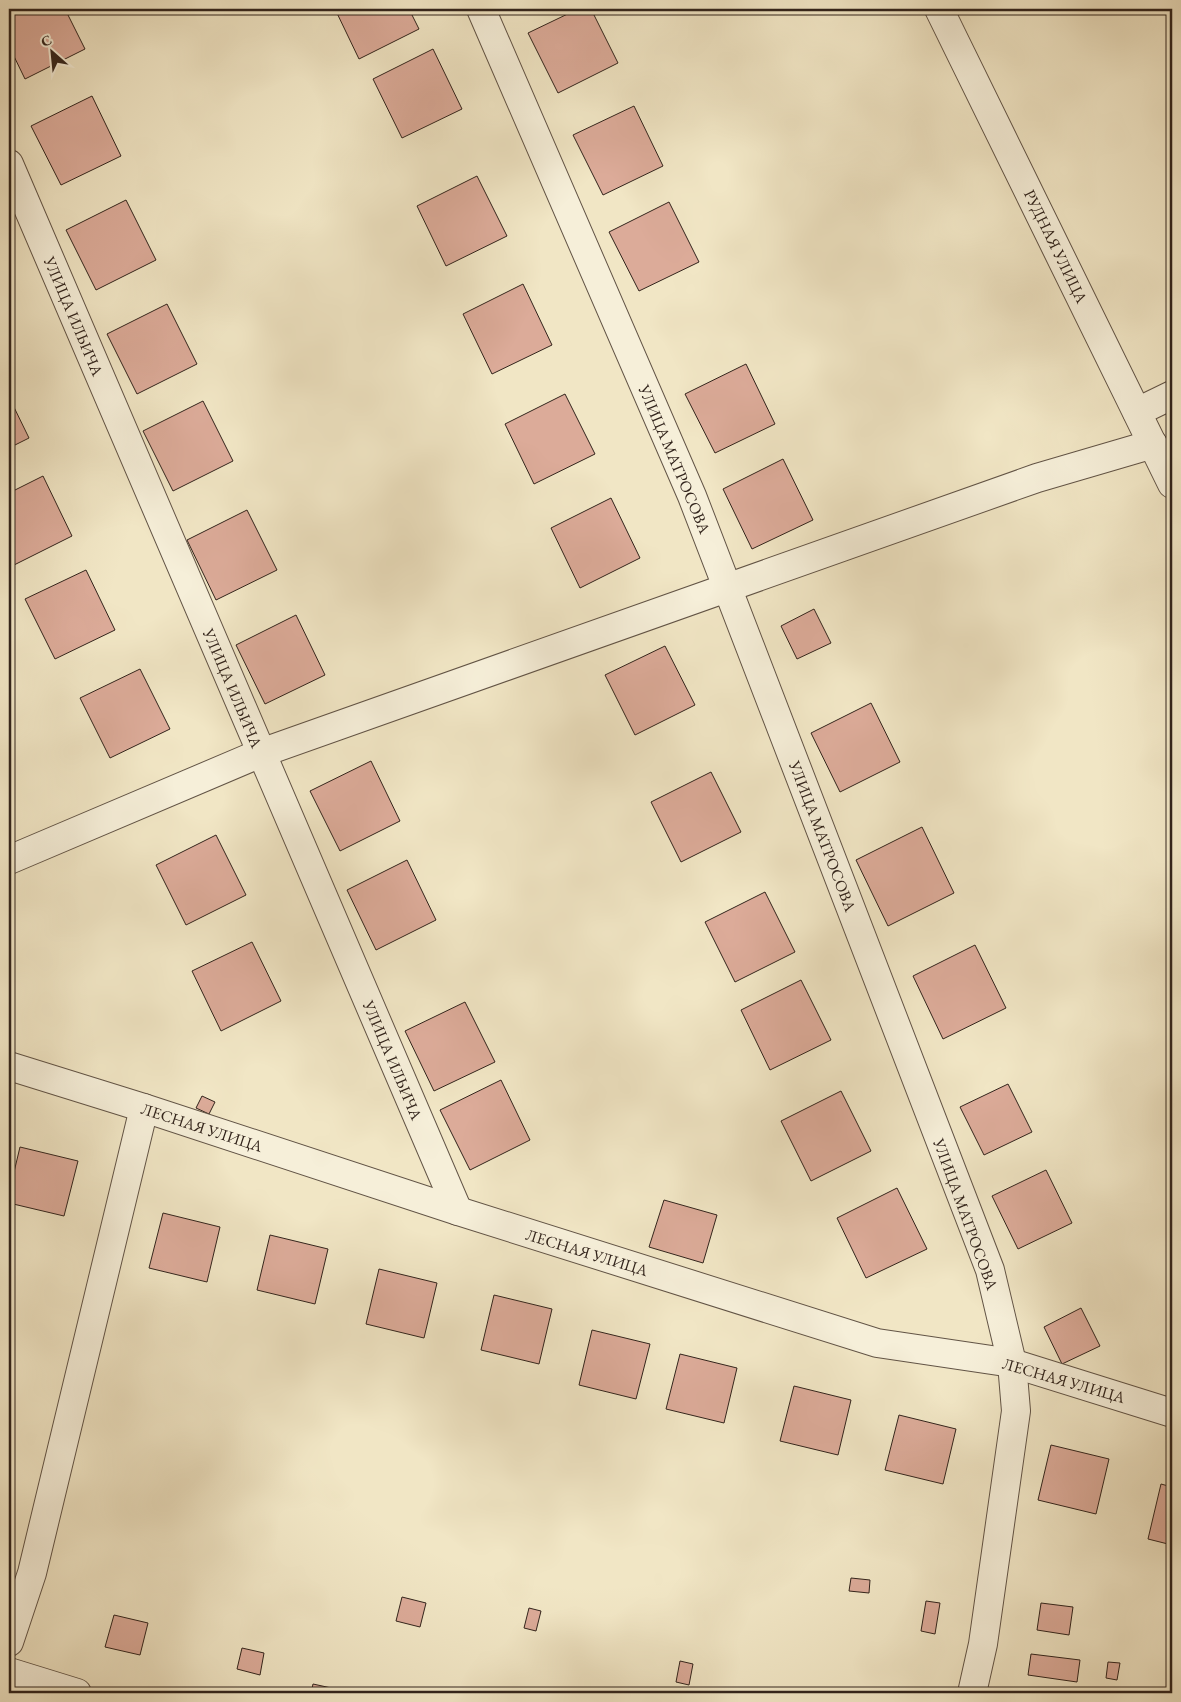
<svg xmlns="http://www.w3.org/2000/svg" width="1181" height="1702" font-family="'EB Garamond',serif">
	<rect width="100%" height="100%" fill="#f1e6c5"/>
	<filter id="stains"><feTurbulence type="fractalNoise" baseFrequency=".004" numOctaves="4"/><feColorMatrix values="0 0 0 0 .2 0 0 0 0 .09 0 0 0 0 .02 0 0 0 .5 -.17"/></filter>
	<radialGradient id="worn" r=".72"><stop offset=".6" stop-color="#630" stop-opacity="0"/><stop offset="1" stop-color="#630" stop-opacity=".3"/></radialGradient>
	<g fill="#dcab99" stroke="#32241c">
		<polygon points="17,9 65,9 85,49 25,79 9,46 9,13"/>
		<polygon points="335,9 409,9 419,29 359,59"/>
		<polygon points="578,9 591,9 618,63 558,93 528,33"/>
		<polygon points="433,49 462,109 402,138 373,79"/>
		<polygon points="92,96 121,156 61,185 31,126"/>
		<polygon points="634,106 663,166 603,195 573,135"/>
		<polygon points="477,176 507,236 446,266 417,206"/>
		<polygon points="126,200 156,260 96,290 66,230"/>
		<polygon points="669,202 699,262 639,291 609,232"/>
		<polygon points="523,284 552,345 492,374 463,314"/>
		<polygon points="167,304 197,364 137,394 107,334"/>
		<polygon points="746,364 775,424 715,453 685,394"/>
		<polygon points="565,394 595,454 534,484 505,424"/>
		<polygon points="9,397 29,438 9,448"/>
		<polygon points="203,401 233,461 173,491 143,431"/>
		<polygon points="783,459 813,520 752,549 723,489"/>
		<polygon points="43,476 72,536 12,566 9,560 9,493"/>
		<polygon points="611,498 640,558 580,588 551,528"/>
		<polygon points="247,510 277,570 216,600 187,540"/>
		<polygon points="86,570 115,630 55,659 25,599"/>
		<polygon points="814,609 831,643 797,659 781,626"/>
		<polygon points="296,615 325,675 265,704 236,645"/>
		<polygon points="665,646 695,705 635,735 605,675"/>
		<polygon points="140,669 170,729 110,758 80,698"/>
		<polygon points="871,703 900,762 840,792 811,733"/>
		<polygon points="371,761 400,821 340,851 310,791"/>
		<polygon points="711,772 741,832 681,862 651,802"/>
		<polygon points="922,827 954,893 888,926 856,860"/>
		<polygon points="216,835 246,895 186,925 156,865"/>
		<polygon points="407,860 436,920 376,950 347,890"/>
		<polygon points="765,892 795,952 735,982 705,922"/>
		<polygon points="252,942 281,1001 221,1031 192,971"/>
		<polygon points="975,945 1006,1008 943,1039 913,976"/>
		<polygon points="801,980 831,1040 770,1070 741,1010"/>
		<polygon points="465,1002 495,1062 434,1091 405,1031"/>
		<polygon points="501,1080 530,1140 470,1170 440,1110"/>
		<polygon points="1008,1084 1032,1132 984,1155 960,1107"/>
		<polygon points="841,1091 871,1151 811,1181 781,1121"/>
		<polygon points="202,1096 215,1102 209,1114 196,1108"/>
		<polygon points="20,1147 78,1161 64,1216 9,1203 9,1193"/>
		<polygon points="1046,1170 1072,1223 1018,1249 992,1196"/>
		<polygon points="897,1188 927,1249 866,1278 837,1218"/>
		<polygon points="664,1200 717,1215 703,1263 649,1247"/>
		<polygon points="163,1213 220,1227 207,1282 149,1268"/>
		<polygon points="270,1235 328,1249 315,1304 257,1290"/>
		<polygon points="379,1269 437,1283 424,1338 366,1324"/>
		<polygon points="494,1295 552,1309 539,1364 481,1350"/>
		<polygon points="1081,1308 1100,1346 1062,1364 1044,1327"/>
		<polygon points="592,1330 650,1344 636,1399 579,1385"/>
		<polygon points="680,1354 737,1368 724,1423 666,1409"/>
		<polygon points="794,1386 851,1400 838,1455 780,1441"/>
		<polygon points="899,1415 956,1429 943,1484 885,1470"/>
		<polygon points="1051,1445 1109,1459 1096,1514 1038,1500"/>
		<polygon points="1161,1484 1172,1487 1172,1545 1148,1539"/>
		<polygon points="851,1578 870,1580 869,1593 849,1591"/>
		<polygon points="402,1597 426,1603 420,1627 396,1621"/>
		<polygon points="926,1601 940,1603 935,1634 921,1631"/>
		<polygon points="1041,1603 1073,1607 1069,1635 1037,1630"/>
		<polygon points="529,1608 541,1611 536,1631 524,1628"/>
		<polygon points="114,1615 148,1623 140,1655 105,1647"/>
		<polygon points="242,1648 264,1653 260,1675 237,1669"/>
		<polygon points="1031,1654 1080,1660 1077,1682 1028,1675"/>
		<polygon points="680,1661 693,1664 689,1685 676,1682"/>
		<polygon points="1108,1662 1120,1663 1117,1680 1106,1678"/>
		<polygon points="313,1684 345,1691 344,1693 311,1693"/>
	</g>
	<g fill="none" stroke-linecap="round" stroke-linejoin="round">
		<g stroke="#625446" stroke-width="30">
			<g id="minor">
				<polyline points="481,9 692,496 990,1270 1012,1363 1016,1411 983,1644 972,1693"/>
				<polyline points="939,9 1172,484"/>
				<polyline points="9,164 458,1211"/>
				<polyline points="1137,412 1172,395"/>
				<polyline points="9,860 261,753 1037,478 1153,444"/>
				<polyline points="9,1066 144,1108 458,1211 877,1343 1012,1363 1172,1413"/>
				<polyline points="9,1642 32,1573 144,1108"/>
				<polyline points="9,1672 77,1693"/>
			</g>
		</g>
		<use href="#minor" stroke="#f6efd9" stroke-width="28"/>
	</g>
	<g text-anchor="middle" stroke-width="4" stroke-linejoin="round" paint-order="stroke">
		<g font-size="16" fill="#32241c" stroke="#f6efd9">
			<text transform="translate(1056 246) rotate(64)" y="6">РУДНАЯ УЛИЦА</text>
			<text transform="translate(74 316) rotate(67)" y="6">УЛИЦА ИЛЬИЧА</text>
			<text transform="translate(675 459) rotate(67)" y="6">УЛИЦА МАТРОСОВА</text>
			<text transform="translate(233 688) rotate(67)" y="6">УЛИЦА ИЛЬИЧА</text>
			<text transform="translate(823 836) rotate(69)" y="6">УЛИЦА МАТРОСОВА</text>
			<text transform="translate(393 1060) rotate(67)" y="6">УЛИЦА ИЛЬИЧА</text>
			<text transform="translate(202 1127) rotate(18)" y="6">ЛЕСНАЯ УЛИЦА</text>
			<text transform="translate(966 1214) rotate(70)" y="6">УЛИЦА МАТРОСОВА</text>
			<text transform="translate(587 1252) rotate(17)" y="6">ЛЕСНАЯ УЛИЦА</text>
			<text transform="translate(1064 1380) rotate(16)" y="6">ЛЕСНАЯ УЛИЦА</text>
		</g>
	</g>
	<rect width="1181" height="1702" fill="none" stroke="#f1e6c5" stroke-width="30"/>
	<rect x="10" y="10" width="1161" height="1682" fill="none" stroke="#32241c" stroke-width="2.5"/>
	<rect x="15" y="15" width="1151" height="1672" fill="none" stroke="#32241c"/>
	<g transform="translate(52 52) rotate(333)" stroke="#f6efd9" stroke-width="4" paint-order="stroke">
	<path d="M0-4L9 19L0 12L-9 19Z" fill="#32241c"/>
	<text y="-8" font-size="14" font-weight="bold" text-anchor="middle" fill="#32241c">С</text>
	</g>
	<rect width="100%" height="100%" filter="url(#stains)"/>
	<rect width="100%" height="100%" fill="url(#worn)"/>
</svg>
